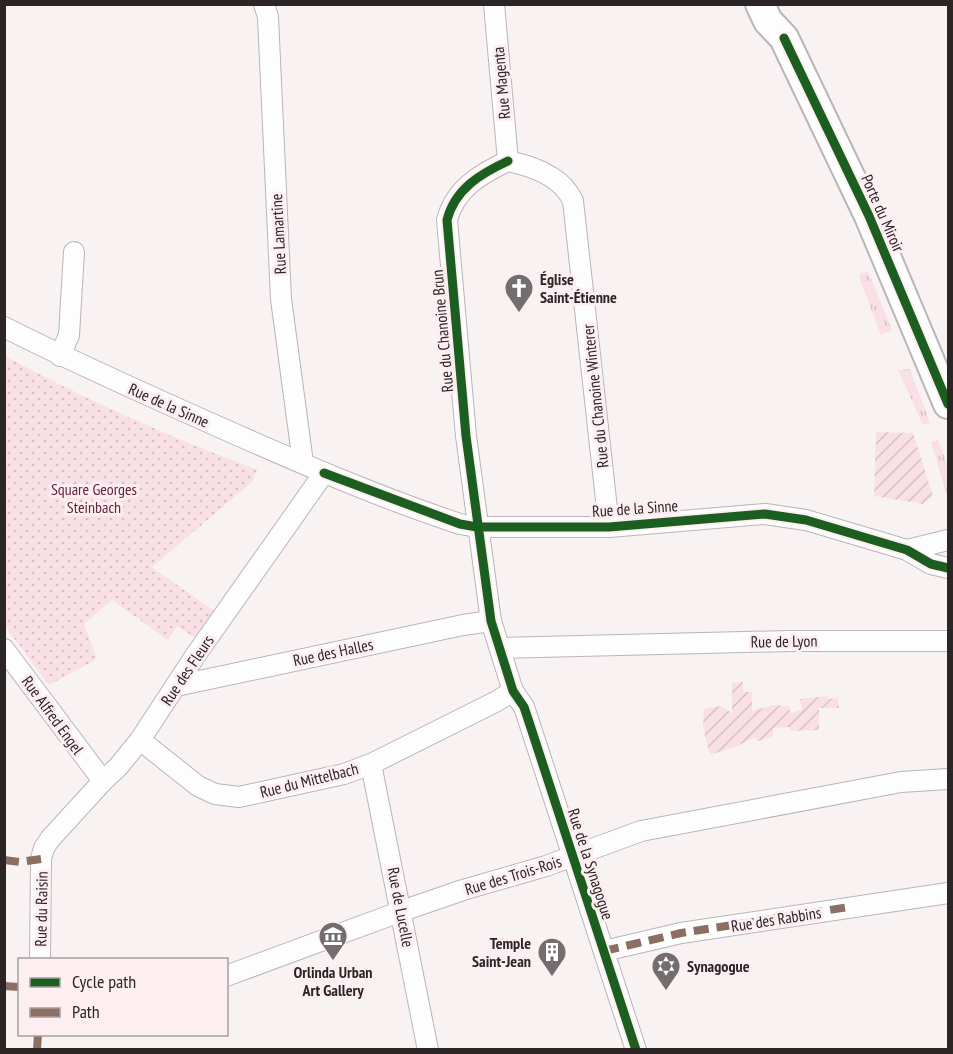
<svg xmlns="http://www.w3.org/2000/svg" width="953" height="1054" font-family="'PT Sans Narrow',sans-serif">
	<defs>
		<pattern id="grass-tufts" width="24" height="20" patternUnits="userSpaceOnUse" patternTransform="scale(1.5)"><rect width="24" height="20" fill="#f8e0e6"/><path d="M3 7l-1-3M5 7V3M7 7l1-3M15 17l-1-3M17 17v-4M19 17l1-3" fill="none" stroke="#d5c0c5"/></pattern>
		<pattern id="park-dots" width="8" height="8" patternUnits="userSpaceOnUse" patternTransform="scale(1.5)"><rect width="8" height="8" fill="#f8e0e6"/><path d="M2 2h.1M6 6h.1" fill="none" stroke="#d5c0c5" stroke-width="1.8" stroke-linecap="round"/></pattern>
		<pattern id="garden-furrows" width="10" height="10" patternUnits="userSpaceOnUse" patternTransform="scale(1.5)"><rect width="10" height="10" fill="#f8e0e6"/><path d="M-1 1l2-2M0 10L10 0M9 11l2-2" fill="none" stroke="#d5c0c5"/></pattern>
	</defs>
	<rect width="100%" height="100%" fill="#f8f2f3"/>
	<g fill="url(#grass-tufts)">
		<polygon points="868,271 892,330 881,335 859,277 860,274"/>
		<polygon points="910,369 930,423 923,425 898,370"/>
		<polygon points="938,440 948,466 948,495 947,496 931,442"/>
	</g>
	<path fill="url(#park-dots)" d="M5,356c80,44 166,81 252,114l-5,12 -100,85 62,44 -19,27 -18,-12 -9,14 -56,-40 -28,24 13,35 -48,26 -44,-59z"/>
	<g fill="url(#garden-furrows)">
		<polygon points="876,432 913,433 933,496 923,504 874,496"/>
		<polygon points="743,682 743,690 746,692 752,692 752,711 773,705 789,706 790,713 802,710 800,699 828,696 828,699 838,698 839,708 819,708 819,730 790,731 789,727 773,728 773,736 758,741 755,737 735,747 710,755 703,728 704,709 720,706 732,713 732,683"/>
	</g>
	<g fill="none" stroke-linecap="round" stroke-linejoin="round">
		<g stroke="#bab5b6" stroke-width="22">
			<g id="street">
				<polyline points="264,4 268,17 281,299 303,463"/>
				<polyline points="494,4 508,161"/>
				<path d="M508,161c-28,13 -53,28 -61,59l19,216 25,185 22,70 11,16 5,15 107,328"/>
				<path d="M508,161c24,5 54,15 65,40l36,326"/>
				<path d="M4,327c71,36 143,68 215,100 79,35 159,70 241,97l17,3h132l156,-13 41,6 101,30 24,14 17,4"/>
				<polyline points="60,356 69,335 74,252"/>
				<polyline points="907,550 948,540"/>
				<polyline points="501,648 789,641 948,641"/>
				<polyline points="4,649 103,781"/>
				<polyline points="176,686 463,625 491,621"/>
				<polyline points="140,740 198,786 215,794 239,797 344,774 371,764 497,701 513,691"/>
				<polyline points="371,764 428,1050"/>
				<polyline points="604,951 681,933 948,893"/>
				<polyline points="40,960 41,859 44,848 50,839 103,781 118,767 140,740 195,656 324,473"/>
				<polyline points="226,976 402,911 463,890 546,866 641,831 901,782 948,779"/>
			</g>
		</g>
		<g stroke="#bab5b6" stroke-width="32">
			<polyline id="secondary" points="760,4 768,21 784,38 869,216 948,404"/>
		</g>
		<use href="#street" stroke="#fefdfd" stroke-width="20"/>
		<use href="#secondary" stroke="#fefdfd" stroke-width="28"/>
		<g stroke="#8d6e63" stroke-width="8" stroke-dasharray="15 8" stroke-linecap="butt">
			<polyline points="4,860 20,862 41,859"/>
			<polyline points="604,951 681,933 849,907"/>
			<polyline points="4,986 20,987"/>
			<polyline points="37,1050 38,1034"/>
		</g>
		<g stroke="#fceef1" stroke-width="13">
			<g id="cycleway">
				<polyline points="784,38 869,216 948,404"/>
				<path d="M508,161c-28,13 -53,28 -61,59l19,216 25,185 22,70 11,16 5,15 107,328"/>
				<polyline points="324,473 460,524 477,527 609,527 765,514 806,520 907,550 931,564 948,568"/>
			</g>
		</g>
		<use href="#cycleway" stroke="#1b5e20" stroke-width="9"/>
	</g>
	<defs>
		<g id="church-pin" transform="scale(1.5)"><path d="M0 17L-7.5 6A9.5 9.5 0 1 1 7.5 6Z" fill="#736d6e" stroke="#fceef1"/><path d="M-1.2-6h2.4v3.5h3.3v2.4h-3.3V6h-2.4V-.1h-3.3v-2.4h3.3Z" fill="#fff"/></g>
		<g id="museum-pin" transform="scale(1.5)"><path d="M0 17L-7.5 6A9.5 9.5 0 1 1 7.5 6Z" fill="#736d6e" stroke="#fceef1"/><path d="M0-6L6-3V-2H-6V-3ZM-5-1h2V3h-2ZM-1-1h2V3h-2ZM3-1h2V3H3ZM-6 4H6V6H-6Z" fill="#fff"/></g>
		<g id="building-pin" transform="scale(1.5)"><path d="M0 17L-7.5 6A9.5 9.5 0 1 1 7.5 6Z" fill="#736d6e" stroke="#fceef1"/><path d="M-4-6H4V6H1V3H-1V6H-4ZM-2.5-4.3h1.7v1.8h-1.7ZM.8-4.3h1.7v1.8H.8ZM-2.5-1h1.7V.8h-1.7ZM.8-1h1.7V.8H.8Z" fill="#fff"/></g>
		<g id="synagogue-pin" transform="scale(1.5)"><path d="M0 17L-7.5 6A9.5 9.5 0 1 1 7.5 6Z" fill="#736d6e" stroke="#fceef1"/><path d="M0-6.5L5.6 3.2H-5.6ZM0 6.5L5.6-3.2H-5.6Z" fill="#fff"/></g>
	</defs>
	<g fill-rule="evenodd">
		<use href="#church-pin" x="519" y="288"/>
		<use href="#museum-pin" x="333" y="936"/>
		<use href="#building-pin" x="552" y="952"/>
		<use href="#synagogue-pin" x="666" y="966"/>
	</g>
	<g text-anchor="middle" stroke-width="6" stroke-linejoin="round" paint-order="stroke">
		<g font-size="16" fill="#2b2526" stroke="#fceef1">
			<text transform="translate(501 83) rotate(-95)" y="6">Rue Magenta</text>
			<text transform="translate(883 213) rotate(66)" y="6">Porte du Miroir</text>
			<text transform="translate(278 234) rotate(-93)" y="6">Rue Lamartine</text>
			<text transform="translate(442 331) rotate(-95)" y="6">Rue du Chanoine Brun</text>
			<text transform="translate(595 396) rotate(-96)" y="6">Rue du Chanoine Winterer</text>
			<text transform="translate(169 405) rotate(24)" y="6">Rue de la Sinne</text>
			<text transform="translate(635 508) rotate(-4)" y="6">Rue de la Sinne</text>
			<text transform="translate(784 641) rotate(-1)" y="6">Rue de Lyon</text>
			<text transform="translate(333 652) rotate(-12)" y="6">Rue des Halles</text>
			<text transform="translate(187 670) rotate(-56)" y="6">Rue des Fleurs</text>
			<text transform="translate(53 715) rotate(54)" y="6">Rue Alfred Engel</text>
			<text transform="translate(309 780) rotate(-14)" y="6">Rue du Mittelbach</text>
			<text transform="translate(591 864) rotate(72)" y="6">Rue de la Synagogue</text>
			<text transform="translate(513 875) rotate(-17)" y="6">Rue des Trois-Rois</text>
			<text transform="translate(401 907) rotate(79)" y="6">Rue de Lucelle</text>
			<text transform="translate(41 909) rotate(-89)" y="6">Rue du Raisin</text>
			<text transform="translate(776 919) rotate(-9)" y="6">Rue des Rabbins</text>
		</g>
		<g font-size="16" font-weight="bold" fill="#2b2526" stroke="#fceef1" text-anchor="start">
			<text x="540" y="285">Église<tspan x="540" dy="18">Saint-Étienne</tspan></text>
			<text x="531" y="949" text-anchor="end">Temple<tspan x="531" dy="18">Saint-Jean</tspan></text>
			<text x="687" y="972">Synagogue</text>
			<text x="333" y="978" text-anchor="middle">Orlinda Urban<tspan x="333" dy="18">Art Gallery</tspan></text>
		</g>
		<g font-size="16" fill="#642439" stroke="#fceef1">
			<text x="94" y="495">Square Georges<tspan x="94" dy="18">Steinbach</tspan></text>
		</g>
	</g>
	<rect width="953" height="1054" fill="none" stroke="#2b2526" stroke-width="12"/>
	<rect x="18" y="958" width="210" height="78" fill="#fceef1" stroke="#a89ea0" stroke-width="1.5"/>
	<rect x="30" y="978" width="30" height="9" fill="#1b5e20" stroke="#a89ea0" stroke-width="1.5"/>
	<text x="72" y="988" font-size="18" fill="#2b2526">Cycle path</text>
	<rect x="30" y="1008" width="30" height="9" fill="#8d6e63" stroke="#a89ea0" stroke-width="1.5"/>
	<text x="72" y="1018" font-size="18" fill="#2b2526">Path</text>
</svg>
